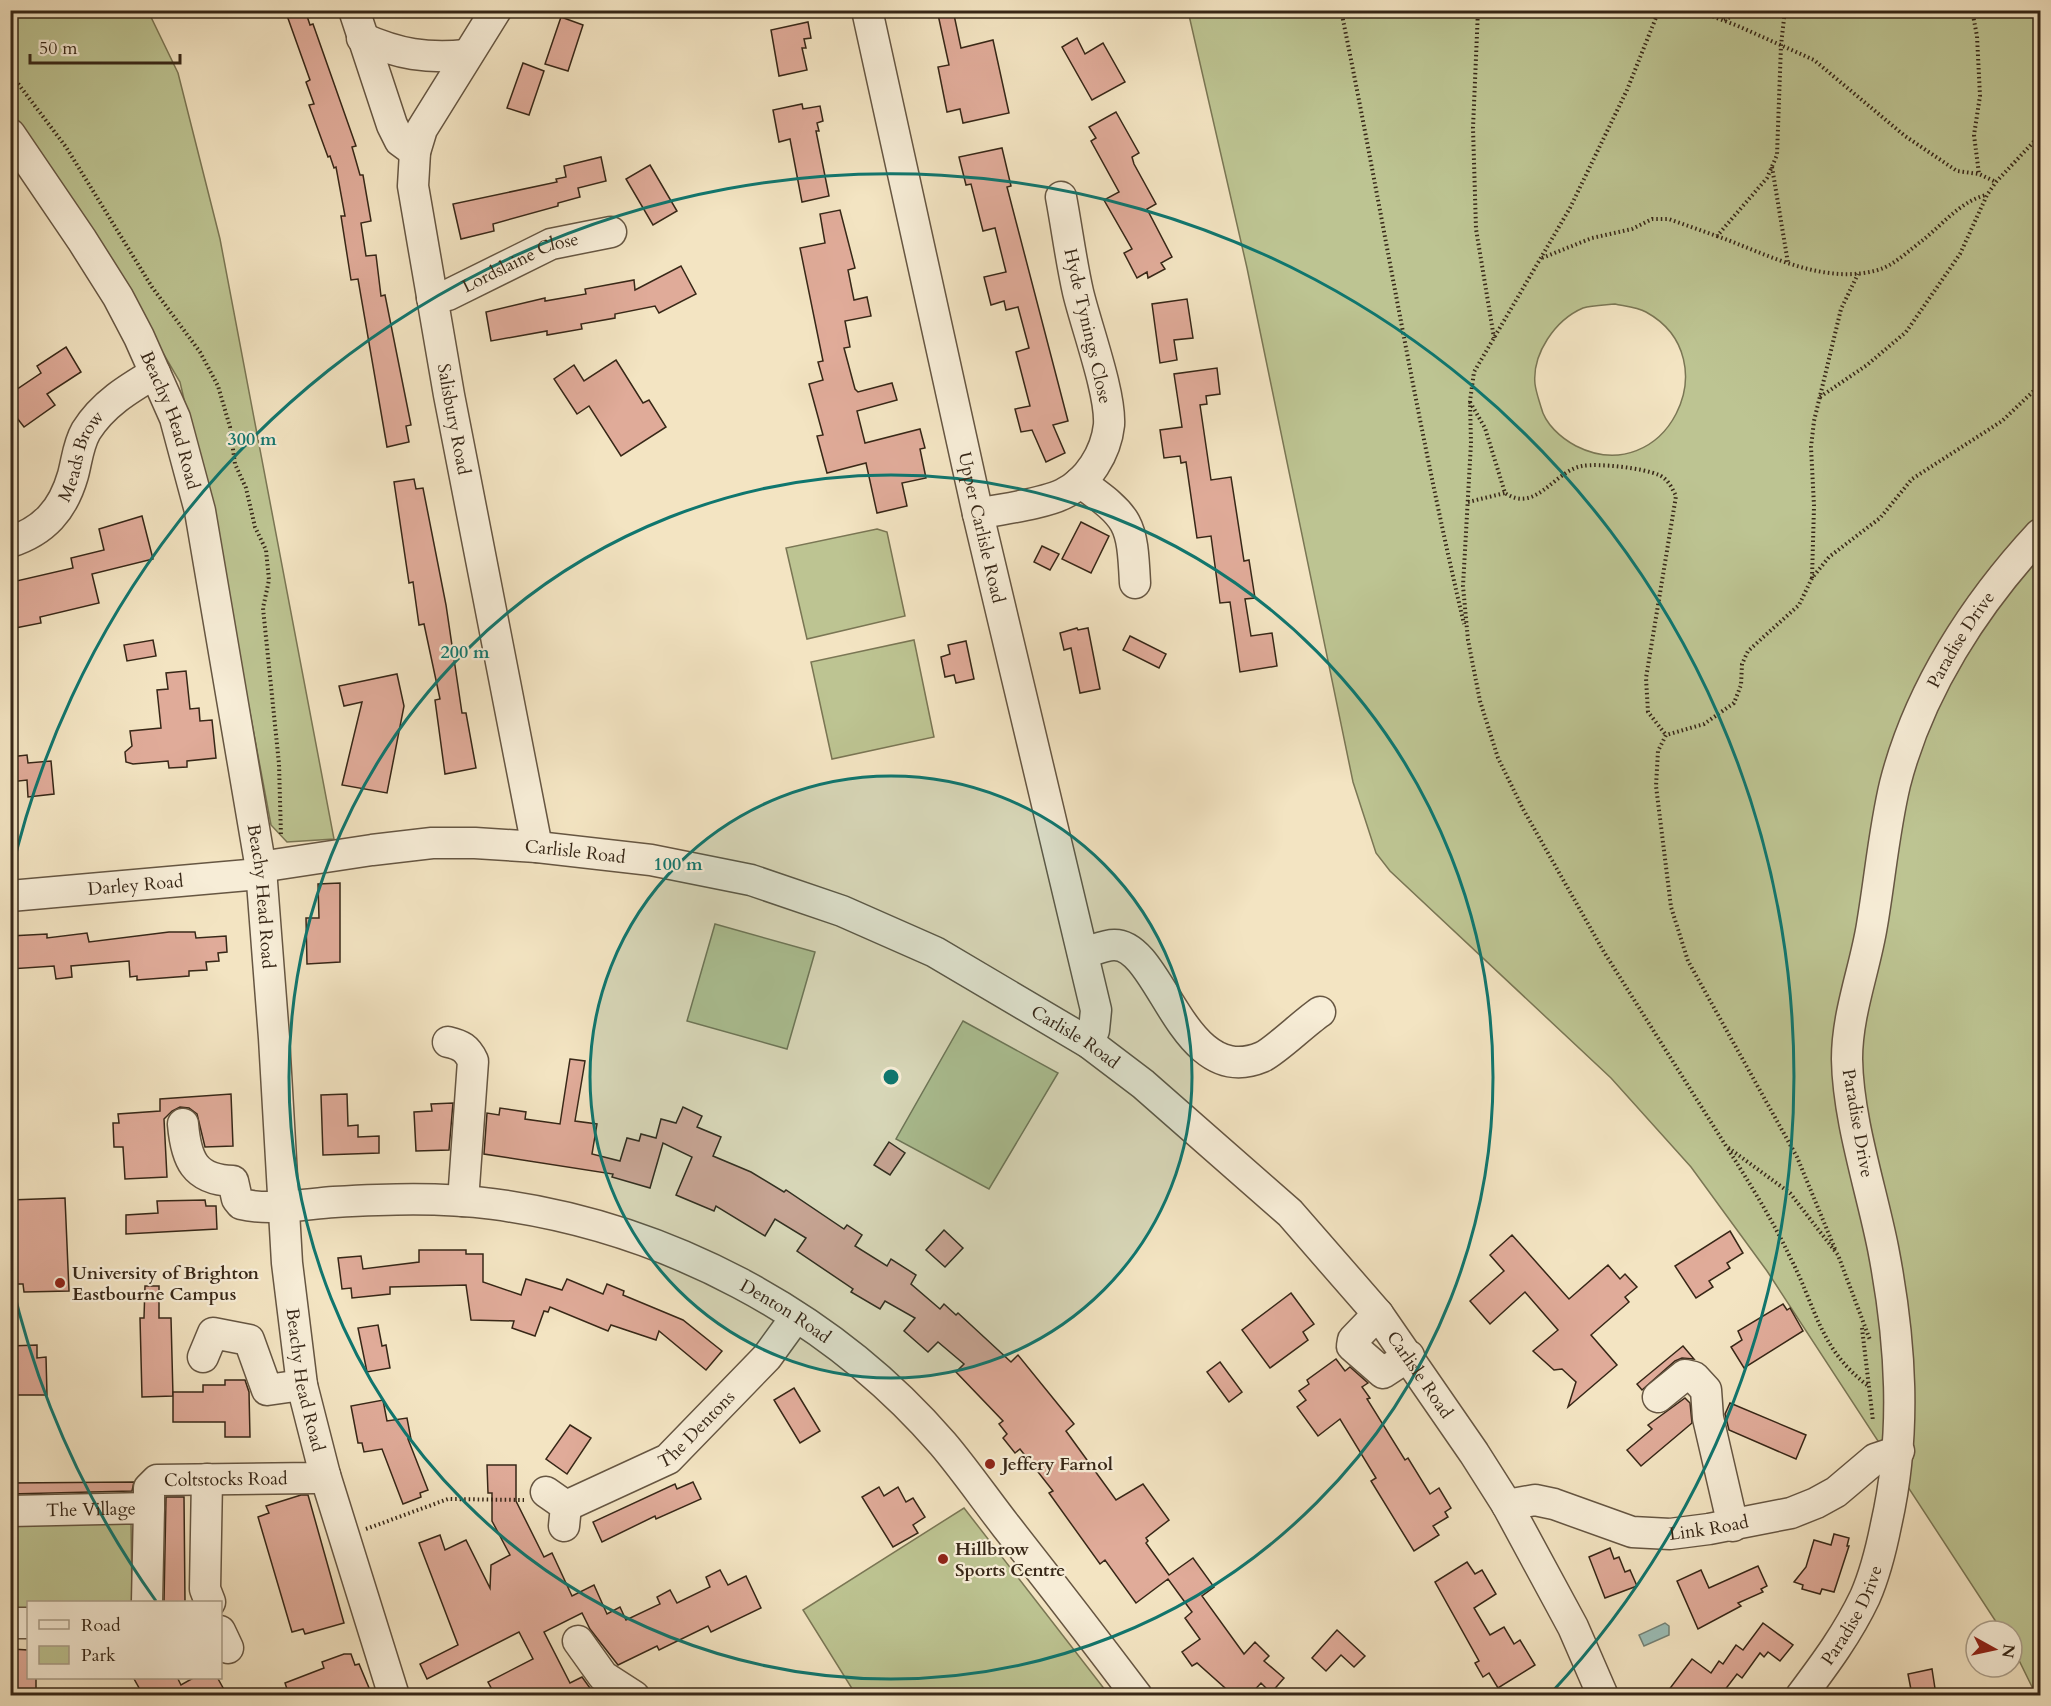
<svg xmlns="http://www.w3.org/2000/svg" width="2051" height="1706" font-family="Cardo,serif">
	<rect width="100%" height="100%" fill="#f3e4c2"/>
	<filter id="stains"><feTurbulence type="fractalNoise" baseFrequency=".00333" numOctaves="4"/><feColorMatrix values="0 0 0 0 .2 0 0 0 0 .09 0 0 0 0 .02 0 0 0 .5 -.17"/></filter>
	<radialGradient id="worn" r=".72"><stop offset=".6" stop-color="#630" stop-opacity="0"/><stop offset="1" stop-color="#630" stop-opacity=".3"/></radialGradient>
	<g fill="#bdc492" stroke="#7a7654" stroke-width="1.5" fill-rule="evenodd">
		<polygon points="10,11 148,11 178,73 220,239 334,839 287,842 271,825 221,558 180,382 112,266 11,112"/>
		<path d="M1188,11h852v1684h-4l-24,-49v-15h-10l-235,-360 -76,-104 -80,-89 -221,-207 -14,-18 -23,-71 -106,-514zM1615,304c9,2 22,3 31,8 85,47 19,179 -70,134 -15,-8 -31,-22 -35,-39 -2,-7 -5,-15 -6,-23 -3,-30 20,-64 48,-76 9,-3 22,-3 32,-4z"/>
		<polygon points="877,529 887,532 905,616 807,639 786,548"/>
		<polygon points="914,640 934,737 832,759 811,662"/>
		<polygon points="715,924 815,952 787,1049 687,1021"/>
		<polygon points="963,1021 1058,1073 989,1189 896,1139"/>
		<polygon points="964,1508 1109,1695 856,1695 803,1610"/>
		<polygon points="10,1519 131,1519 132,1602 28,1602 28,1611 11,1612"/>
	</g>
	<polygon fill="#9cbeb7" stroke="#748277" stroke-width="1.5" points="1665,1623 1669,1626 1669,1635 1644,1646 1639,1635"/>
	<g fill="#e0ab99" stroke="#372717" stroke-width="1.5">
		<polygon points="285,10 305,10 310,25 313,24 356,146 352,147 360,175 363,175 371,221 361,223 366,256 376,255 381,296 385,295 411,425 406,426 409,442 387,447 358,279 351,280 341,216 345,216 336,167 334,168 330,156 328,157 309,105 314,104 306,82 310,80"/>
		<polygon points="937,10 953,10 961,48 993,40 1009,113 963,123 960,109 947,112 938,67 949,65"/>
		<polygon points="561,17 583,25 568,71 545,64"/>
		<polygon points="808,22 811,38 804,39 806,48 802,48 807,70 779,76 771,30"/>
		<polygon points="1077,38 1085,54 1103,43 1125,82 1092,100 1062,47"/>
		<polygon points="523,63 544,71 529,115 507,108"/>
		<polygon points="802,104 803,109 820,106 823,121 817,123 819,131 816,131 829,196 802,202 790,139 779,142 773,110"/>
		<polygon points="1116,112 1139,153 1132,157 1134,164 1156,204 1147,209 1172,257 1161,263 1165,269 1148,278 1147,272 1137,278 1124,253 1132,249 1104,200 1119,192 1091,141 1096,138 1089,127"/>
		<polygon points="1002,148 1011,186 1007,187 1068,421 1053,425 1065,453 1046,462 1032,430 1021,432 1015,409 1030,406 1016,352 1029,348 1018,307 1006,310 1004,301 991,305 984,277 1006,272 995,228 983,231 971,184 966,185 959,157"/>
		<polygon points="601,157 606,181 578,188 580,197 558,203 558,206 493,224 494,231 461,239 453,204 557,182 556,179 566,177 564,166"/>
		<polygon points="650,165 677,211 653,225 626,179"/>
		<polygon points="840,210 855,268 848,270 854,300 867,297 871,316 845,321 850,347 844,348 855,389 858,392 892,383 897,400 857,411 865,443 920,429 925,448 920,449 926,478 902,483 907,506 877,513 866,463 827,473 817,436 823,435 809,384 823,380 818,362 823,361 800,248 825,243 820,214"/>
		<polygon points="681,266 696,294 659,313 655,306 615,314 615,318 581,324 582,329 547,335 547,331 491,341 486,312 545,298 545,301 586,294 585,289 634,280 635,290"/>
		<polygon points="1187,299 1193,338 1174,340 1177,360 1160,363 1152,304"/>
		<polygon points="66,347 81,372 47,394 55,405 24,427 10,409 10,394 41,373 37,366"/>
		<polygon points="616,360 643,403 649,400 666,427 621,456 589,406 577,414 554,379 574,365 584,381"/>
		<polygon points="1217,368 1220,394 1206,396 1207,404 1200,405 1211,480 1231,477 1244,561 1249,560 1255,598 1245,599 1251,636 1272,633 1277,666 1240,672 1230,602 1220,603 1211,536 1197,538 1186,462 1181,463 1180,456 1164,458 1160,430 1182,427 1174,374"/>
		<polygon points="414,479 416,489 423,488 446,605 462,713 466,713 476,768 445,774 435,700 440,699 424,624 419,625 413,582 409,583 394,482"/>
		<polygon points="142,516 153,559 92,574 99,603 40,617 41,623 10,629 10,593 13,592 12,582 73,568 71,558 104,550 99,529"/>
		<polygon points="1081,522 1109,536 1091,573 1062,559"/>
		<polygon points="1042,546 1059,554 1050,570 1034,562"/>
		<polygon points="1077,628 1078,630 1088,628 1100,689 1080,693 1071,648 1064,650 1060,633"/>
		<polygon points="1130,636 1166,654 1159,668 1123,650"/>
		<polygon points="153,640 156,656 127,661 124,645"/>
		<polygon points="966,641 974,679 956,683 954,675 945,677 941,657 950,654 948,645"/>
		<polygon points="186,671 190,709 199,708 200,721 212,720 216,758 187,761 187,767 169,768 168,761 133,764 126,762 125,752 132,746 130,731 161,728 157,690 168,689 166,673"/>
		<polygon points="397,674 404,706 387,793 342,785 362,702 344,706 339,686"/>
		<polygon points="27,755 28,763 51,761 54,794 28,797 27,780 10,782 10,757"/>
		<polygon points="340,883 340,962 307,964 306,918 319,918 318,884"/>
		<polygon points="169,932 195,932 196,938 226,936 227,952 218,953 219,961 206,962 207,970 189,971 189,976 137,980 137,976 130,977 129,961 71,966 72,977 56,979 54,966 10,969 10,936 47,934 47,938 87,933 89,942"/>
		<polygon points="570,1059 585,1061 575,1121 597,1124 592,1154 620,1161 627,1138 639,1141 641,1134 656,1138 661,1119 676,1123 683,1107 702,1116 697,1127 721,1137 713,1156 751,1172 784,1192 786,1190 844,1229 847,1225 862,1235 855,1246 887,1266 891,1259 916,1275 911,1284 940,1309 944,1304 956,1315 958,1313 1011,1362 1018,1355 1074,1424 1066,1431 1116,1500 1143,1484 1169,1520 1146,1538 1148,1541 1146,1543 1169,1575 1193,1558 1214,1587 1202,1596 1244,1654 1255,1642 1269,1656 1264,1661 1284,1678 1271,1693 1261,1683 1250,1695 1233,1695 1197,1663 1192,1666 1182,1652 1200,1639 1185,1618 1192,1612 1168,1579 1136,1603 1105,1560 1100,1564 1049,1493 1053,1491 1020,1449 1015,1453 1003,1438 1007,1434 999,1424 1003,1421 956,1372 964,1364 938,1342 928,1352 904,1331 915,1318 885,1301 880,1309 851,1292 853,1289 797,1251 806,1238 775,1219 765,1236 716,1206 714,1211 676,1195 692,1157 663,1143 650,1188 612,1177 613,1174 484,1154 487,1113 499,1115 500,1108 526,1112 525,1119 560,1124"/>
		<polygon points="231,1094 233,1146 205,1147 197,1114 189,1108 180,1107 172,1111 164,1119 167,1177 125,1179 123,1147 114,1147 113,1123 119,1123 118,1114 160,1111 160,1099"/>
		<polygon points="347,1094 348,1126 358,1125 358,1137 379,1136 379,1153 323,1155 321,1095"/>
		<polygon points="453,1103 449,1150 416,1151 414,1112 432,1111 431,1104"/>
		<polygon points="889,1142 905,1153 890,1175 874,1165"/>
		<polygon points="65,1198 69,1291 24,1292 23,1284 10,1284 10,1200"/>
		<polygon points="205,1200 206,1206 216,1206 217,1229 126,1234 126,1215 158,1213 157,1201"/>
		<polygon points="944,1230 963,1248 945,1267 926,1250"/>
		<polygon points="1730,1231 1743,1253 1727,1263 1730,1268 1709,1281 1713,1287 1696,1298 1675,1266"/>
		<polygon points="1512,1235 1569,1299 1608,1265 1620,1279 1625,1274 1637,1287 1625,1297 1629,1302 1591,1335 1617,1365 1568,1407 1576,1382 1562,1369 1554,1370 1533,1351 1558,1330 1525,1292 1490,1324 1470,1301 1504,1271 1490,1255"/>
		<polygon points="419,1250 466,1250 466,1254 483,1254 483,1282 521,1295 526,1279 562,1290 567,1279 603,1294 607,1284 624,1291 623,1295 683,1320 722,1351 706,1370 659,1331 656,1340 611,1325 608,1331 550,1307 548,1312 544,1311 535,1336 512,1328 514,1321 471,1320 466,1285 390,1287 390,1294 352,1298 351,1288 342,1289 338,1258 361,1256 363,1269 419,1262"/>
		<polygon points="145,1286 159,1286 159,1318 171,1318 173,1396 142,1397 140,1318 144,1318"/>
		<polygon points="1291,1293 1314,1324 1303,1332 1308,1340 1270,1368 1242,1330"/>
		<polygon points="1783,1304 1787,1310 1790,1308 1803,1331 1744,1368 1731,1347 1742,1340 1738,1331"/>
		<polygon points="378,1325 382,1346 386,1345 390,1368 367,1372 358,1328"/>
		<polygon points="37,1345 37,1358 46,1357 47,1395 17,1395 16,1369 10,1369 10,1346"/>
		<polygon points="1683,1346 1694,1359 1682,1358 1675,1361 1642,1390 1637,1384"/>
		<polygon points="1336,1359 1345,1371 1350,1367 1368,1383 1362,1387 1370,1398 1367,1399 1405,1460 1408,1458 1430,1494 1439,1488 1451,1508 1445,1512 1448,1517 1433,1526 1439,1535 1414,1551 1371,1481 1376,1478 1340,1419 1318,1436 1297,1407 1306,1400 1299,1391 1309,1384 1307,1380"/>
		<polygon points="1220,1362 1242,1392 1229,1402 1207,1372"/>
		<polygon points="225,1380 245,1380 249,1392 250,1437 225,1437 225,1422 173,1422 173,1392 203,1392 203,1385 225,1385"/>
		<polygon points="794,1388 820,1431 800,1443 774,1400"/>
		<polygon points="1685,1398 1690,1403 1692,1423 1641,1466 1627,1450 1652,1429 1648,1425"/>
		<polygon points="383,1400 387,1421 407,1418 411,1439 408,1439 428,1490 420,1493 421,1497 403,1504 382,1449 364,1452 362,1443 358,1443 351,1406"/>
		<polygon points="1730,1403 1806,1435 1796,1459 1729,1430 1725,1414"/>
		<polygon points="570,1425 591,1438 567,1474 546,1459"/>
		<polygon points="487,1465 516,1465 516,1501 544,1557 552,1553 572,1596 594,1585 607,1614 620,1607 626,1620 660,1604 657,1597 670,1590 677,1603 710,1587 706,1577 720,1570 728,1585 746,1576 761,1608 711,1632 708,1626 659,1650 657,1646 618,1665 590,1629 582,1613 544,1632 570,1683 582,1677 595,1695 495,1695 488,1682 533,1659 519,1632 427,1679 420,1664 458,1645 419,1543 440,1535 445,1550 466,1540 490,1588 491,1565 510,1555 492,1521 492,1493 488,1493"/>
		<polygon points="134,1482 132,1491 10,1494 10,1483"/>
		<polygon points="693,1482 701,1499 656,1519 655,1516 602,1542 593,1522 675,1484 677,1489"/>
		<polygon points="879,1487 884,1496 898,1487 906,1502 913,1498 925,1517 913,1525 918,1533 893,1547 862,1497"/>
		<polygon points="301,1495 308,1495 344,1623 305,1634 303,1629 292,1632 258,1517 269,1513 266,1506"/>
		<polygon points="166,1497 184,1497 185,1602 164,1602"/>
		<polygon points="1834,1534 1849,1538 1847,1546 1849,1546 1834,1592 1822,1589 1820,1594 1802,1589 1803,1585 1794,1582 1806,1567 1814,1540 1831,1545"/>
		<polygon points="1610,1548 1614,1559 1619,1557 1625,1572 1630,1570 1637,1586 1605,1598 1589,1557"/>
		<polygon points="1467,1562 1475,1574 1482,1570 1496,1594 1474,1608 1490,1635 1504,1627 1514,1644 1520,1640 1535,1665 1498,1688 1489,1673 1483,1677 1475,1663 1479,1661 1435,1582"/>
		<polygon points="1758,1566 1767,1586 1761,1589 1763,1592 1738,1603 1741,1606 1698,1629 1677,1581 1701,1570 1709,1588"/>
		<polygon points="1763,1623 1793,1645 1780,1661 1768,1652 1764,1657 1760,1653 1742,1678 1737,1674 1721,1695 1665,1695 1692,1659 1711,1673 1719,1661 1723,1664 1736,1645 1743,1650"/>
		<polygon points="1337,1630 1365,1656 1354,1667 1341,1655 1326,1671 1312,1658"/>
		<polygon points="11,1649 28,1650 28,1677 36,1677 36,1695 11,1695"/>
		<polygon points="344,1654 351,1654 355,1665 359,1664 372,1695 289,1695 285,1683 324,1668 322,1662"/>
		<polygon points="1932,1669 1936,1695 1912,1695 1908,1674"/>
		<polygon points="133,1677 177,1677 181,1685 195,1677 217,1677 227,1695 143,1695"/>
	</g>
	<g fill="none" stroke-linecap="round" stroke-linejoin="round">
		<g stroke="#665642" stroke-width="33">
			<g id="minor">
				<polyline points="354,10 392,125 400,141 415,152"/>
				<path id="s1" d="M496,10l-74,119 -7,23 -2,34 36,209 88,452"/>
				<path id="s2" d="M867,10l111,504 118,496 -2,20 -5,13"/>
				<path d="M362,38c36,16 65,21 104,17"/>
				<path id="s3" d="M10,134l72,106 36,57 21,40 36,81 25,93 61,358 13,169 13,225 15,122 23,90 69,221"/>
				<path id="s4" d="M432,298l16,-3 103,-51 60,-12"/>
				<path d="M1080,482c50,36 52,40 55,101"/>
				<path d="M978,514c23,-5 65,-10 85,-20 25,-12 43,-41 46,-69 2,-32 -23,-99 -31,-133 -7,-31 -11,-63 -17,-95"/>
				<path id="s5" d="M10,542c34,-11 53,-32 63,-67 4,-15 5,-30 13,-44 17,-27 42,-42 69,-58"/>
				<path id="s6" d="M10,896l238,-21 25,-10 99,-15 60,-7h43l62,4 114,13 100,20 91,31 93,41 154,91 54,41 147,129 88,101 96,139 33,52 66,122 30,69"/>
				<path d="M1083,953c9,-2 21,-8 31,-8 48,-1 67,146 148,112 12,-5 43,-35 58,-45"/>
				<path d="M448,1042c13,3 19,6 25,19l-10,140"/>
				<path id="s7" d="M183,1124c3,35 11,56 50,57l4,18 4,5c28,7 64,0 93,-2 52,-3 106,-5 159,2 172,23 336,108 450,240 22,26 42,55 63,82 44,56 88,113 131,170"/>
				<polyline points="1378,1314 1353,1340 1352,1346 1383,1373 1409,1356"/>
				<polyline points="203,1357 213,1333 249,1340 267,1390 302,1385"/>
				<polyline points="1658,1397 1685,1375 1694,1377 1706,1390 1708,1418 1733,1526"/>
				<polyline points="207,1479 205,1589 210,1602"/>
				<polyline points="546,1492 566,1506 564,1526"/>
				<path id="s8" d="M1507,1505l28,-5 19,4 78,28 38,2 39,-5 82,-16 25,-10 20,-11 39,-33 24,-8"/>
				<path id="s9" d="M566,1506l102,-47 99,-102 29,-40"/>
				<path id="s10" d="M149,1508v-20l8,-8 157,-2 11,-3"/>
				<path id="s11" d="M10,1511l139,-3 -2,94"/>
				<polyline points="10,1623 28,1623"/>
				<polyline points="220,1631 228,1648"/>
				<polyline points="578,1641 603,1676 634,1696"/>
				<path id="s12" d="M1801,1696c24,-32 47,-63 64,-99 10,-23 16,-47 21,-72 21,-92 15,-184 -3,-277 -12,-60 -35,-128 -36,-189 0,-46 18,-90 25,-134 8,-47 12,-95 23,-141 24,-94 80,-180 145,-250"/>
			</g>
		</g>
		<g stroke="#372717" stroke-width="4" stroke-dasharray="1.5 3" stroke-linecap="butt">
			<path d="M1341,10c42,205 75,411 123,614"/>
			<polyline points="1478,10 1473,128 1476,229 1494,338"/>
			<polyline points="1659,10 1627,90 1570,208 1474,372 1470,401 1471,443 1463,586 1468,640 1480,701 1498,758 1523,809 1604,952 1726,1146 1790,1193 1838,1255 1870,1340"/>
			<polyline points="1696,10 1738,26 1814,60 1905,136 1957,171 1979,174 1996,182"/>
			<polyline points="1972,10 1977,36 1980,96 1974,135 1979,174"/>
			<polyline points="1724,20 1746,10"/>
			<polyline points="10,73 66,147 152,287 200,352 218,386 230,427 235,464 246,488 255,527 266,550 269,580 263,608 279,764 281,836"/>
			<polyline points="1772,167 1788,263"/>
			<path d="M1717,236c50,18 109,51 164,33 14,-5 30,-20 42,-29 20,-16 38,-39 63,-45"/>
			<polyline points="1542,258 1592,238 1632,229 1652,219 1669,219 1717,236 1767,178 1777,155 1781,45 1785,10"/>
			<polyline points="1820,397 1867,365 1906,332 1960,254 1987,195 1996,182 2040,135"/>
			<path d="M1470,402l15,26 20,65c31,21 49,-22 77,-27 17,-3 61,2 77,9 9,4 13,13 17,21l-30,182 2,34 18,23"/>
			<polyline points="1468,502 1505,493"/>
			<polyline points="1812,578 1814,506 1811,447 1814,421 1841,309 1858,274"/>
			<path d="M1728,1149c22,35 44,70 62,108 26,50 29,91 77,128"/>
			<polyline points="1835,1249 1797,1157 1688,961 1671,907 1656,786 1658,751 1666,735 1704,724 1734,703 1741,685 1742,664 1748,651 1799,605 1812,578 1829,557 1880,518 1912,479 2002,421 2040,385"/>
			<polyline points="1862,1328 1873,1421"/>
			<polyline points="366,1529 448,1499 524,1500"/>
		</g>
		<use href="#minor" stroke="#f7edd7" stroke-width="30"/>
	</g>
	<circle cx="891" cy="1077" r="301" fill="#0f766e" fill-opacity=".12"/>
	<g fill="none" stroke="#0f766e" stroke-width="3">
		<circle cx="891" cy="1077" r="301"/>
		<circle cx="891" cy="1077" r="602"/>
		<path d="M156 1601A903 903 0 0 1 11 1280M11 874A903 903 0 1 1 1551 1693"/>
	</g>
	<g fill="#8f2418" stroke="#f7edd7" stroke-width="2">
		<circle cx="60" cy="1283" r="6"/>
		<circle cx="990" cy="1464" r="6"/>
		<circle cx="943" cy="1559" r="6"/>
	</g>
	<g text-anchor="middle" stroke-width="4.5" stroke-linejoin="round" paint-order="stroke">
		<g font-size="18" fill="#372717" stroke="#f7edd7">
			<text dy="6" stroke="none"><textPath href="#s4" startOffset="96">Lordslaine Close</textPath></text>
			<text transform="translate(1088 326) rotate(77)" y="6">Hyde Tynings Close</text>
			<text dy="6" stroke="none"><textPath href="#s3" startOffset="330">Beachy Head Road</textPath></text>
			<text dy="6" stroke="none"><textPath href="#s1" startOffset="435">Salisbury Road</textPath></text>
			<text dy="6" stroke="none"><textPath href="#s5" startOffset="117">Meads Brow</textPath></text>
			<text dy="6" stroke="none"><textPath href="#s2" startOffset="530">Upper Carlisle Road</textPath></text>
			<text dy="6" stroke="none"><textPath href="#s12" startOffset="1104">Paradise Drive</textPath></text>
			<text dy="6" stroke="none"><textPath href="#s6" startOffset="570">Carlisle Road</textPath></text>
			<text dy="6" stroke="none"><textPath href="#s6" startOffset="126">Darley Road</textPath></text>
			<text dy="6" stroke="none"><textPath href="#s3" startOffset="816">Beachy Head Road</textPath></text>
			<text dy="6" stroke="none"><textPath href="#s6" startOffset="1110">Carlisle Road</textPath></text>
			<text transform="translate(1858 1123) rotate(80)" y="6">Paradise Drive</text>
			<text dy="6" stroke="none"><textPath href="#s7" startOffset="678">Denton Road</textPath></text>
			<text dy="6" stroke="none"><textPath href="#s6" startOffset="1596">Carlisle Road</textPath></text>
			<text dy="6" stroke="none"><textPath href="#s3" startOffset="1302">Beachy Head Road</textPath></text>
			<text dy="6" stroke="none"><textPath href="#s9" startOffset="153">The Dentons</textPath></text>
			<text dy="6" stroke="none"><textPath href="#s10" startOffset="100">Coltstocks Road</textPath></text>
			<text dy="6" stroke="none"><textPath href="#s11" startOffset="81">The Village</textPath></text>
			<text dy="6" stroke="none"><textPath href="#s8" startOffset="208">Link Road</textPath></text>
			<text dy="6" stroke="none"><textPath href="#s12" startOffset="96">Paradise Drive</textPath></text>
		</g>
		<g font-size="18" font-weight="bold" fill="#372717" stroke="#f7edd7" text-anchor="start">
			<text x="72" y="1279">University of Brighton<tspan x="72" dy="21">Eastbourne Campus</tspan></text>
			<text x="1002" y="1470">Jeffery Farnol</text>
			<text x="955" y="1555">Hillbrow<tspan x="955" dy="21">Sports Centre</tspan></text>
		</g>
	</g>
	<circle cx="891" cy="1077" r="9" fill="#0f766e" stroke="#f7edd7" stroke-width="3"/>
	<g font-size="18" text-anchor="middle" font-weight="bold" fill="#0f766e" stroke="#f7edd7" stroke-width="4.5" stroke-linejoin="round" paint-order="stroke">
		<text x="252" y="445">300 m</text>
		<text x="465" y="658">200 m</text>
		<text x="678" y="870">100 m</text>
	</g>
	<rect width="2051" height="1706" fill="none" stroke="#f3e4c2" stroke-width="36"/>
	<rect x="12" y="12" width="2027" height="1682" fill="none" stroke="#372717" stroke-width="3"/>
	<rect x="18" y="18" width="2015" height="1670" fill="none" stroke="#372717" stroke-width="1.5"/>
	<rect x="27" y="1601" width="195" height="78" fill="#f7edd7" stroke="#aa9e8a" stroke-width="1.5"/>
	<rect x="39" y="1620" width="30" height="9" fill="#f7edd7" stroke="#aa9e8a" stroke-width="1.5"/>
	<text x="81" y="1631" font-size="18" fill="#372717">Road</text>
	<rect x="39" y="1646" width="30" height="18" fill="#bdc492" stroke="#aa9e8a" stroke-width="1.5"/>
	<text x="81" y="1661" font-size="18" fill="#372717">Park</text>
	<g transform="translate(1994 1649) rotate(98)"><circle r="28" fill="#f7edd7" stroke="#aa9e8a" stroke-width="1.5"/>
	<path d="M0-4.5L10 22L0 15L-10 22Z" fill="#8f2418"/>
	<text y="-9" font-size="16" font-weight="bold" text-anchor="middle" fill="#372717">N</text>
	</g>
	<path d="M30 54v9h150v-9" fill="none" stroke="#372717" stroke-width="3"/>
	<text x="39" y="54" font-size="18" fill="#372717" stroke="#f7edd7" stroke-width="4.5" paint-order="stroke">50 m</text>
	<rect width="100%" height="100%" filter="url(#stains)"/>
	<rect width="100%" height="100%" fill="url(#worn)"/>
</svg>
